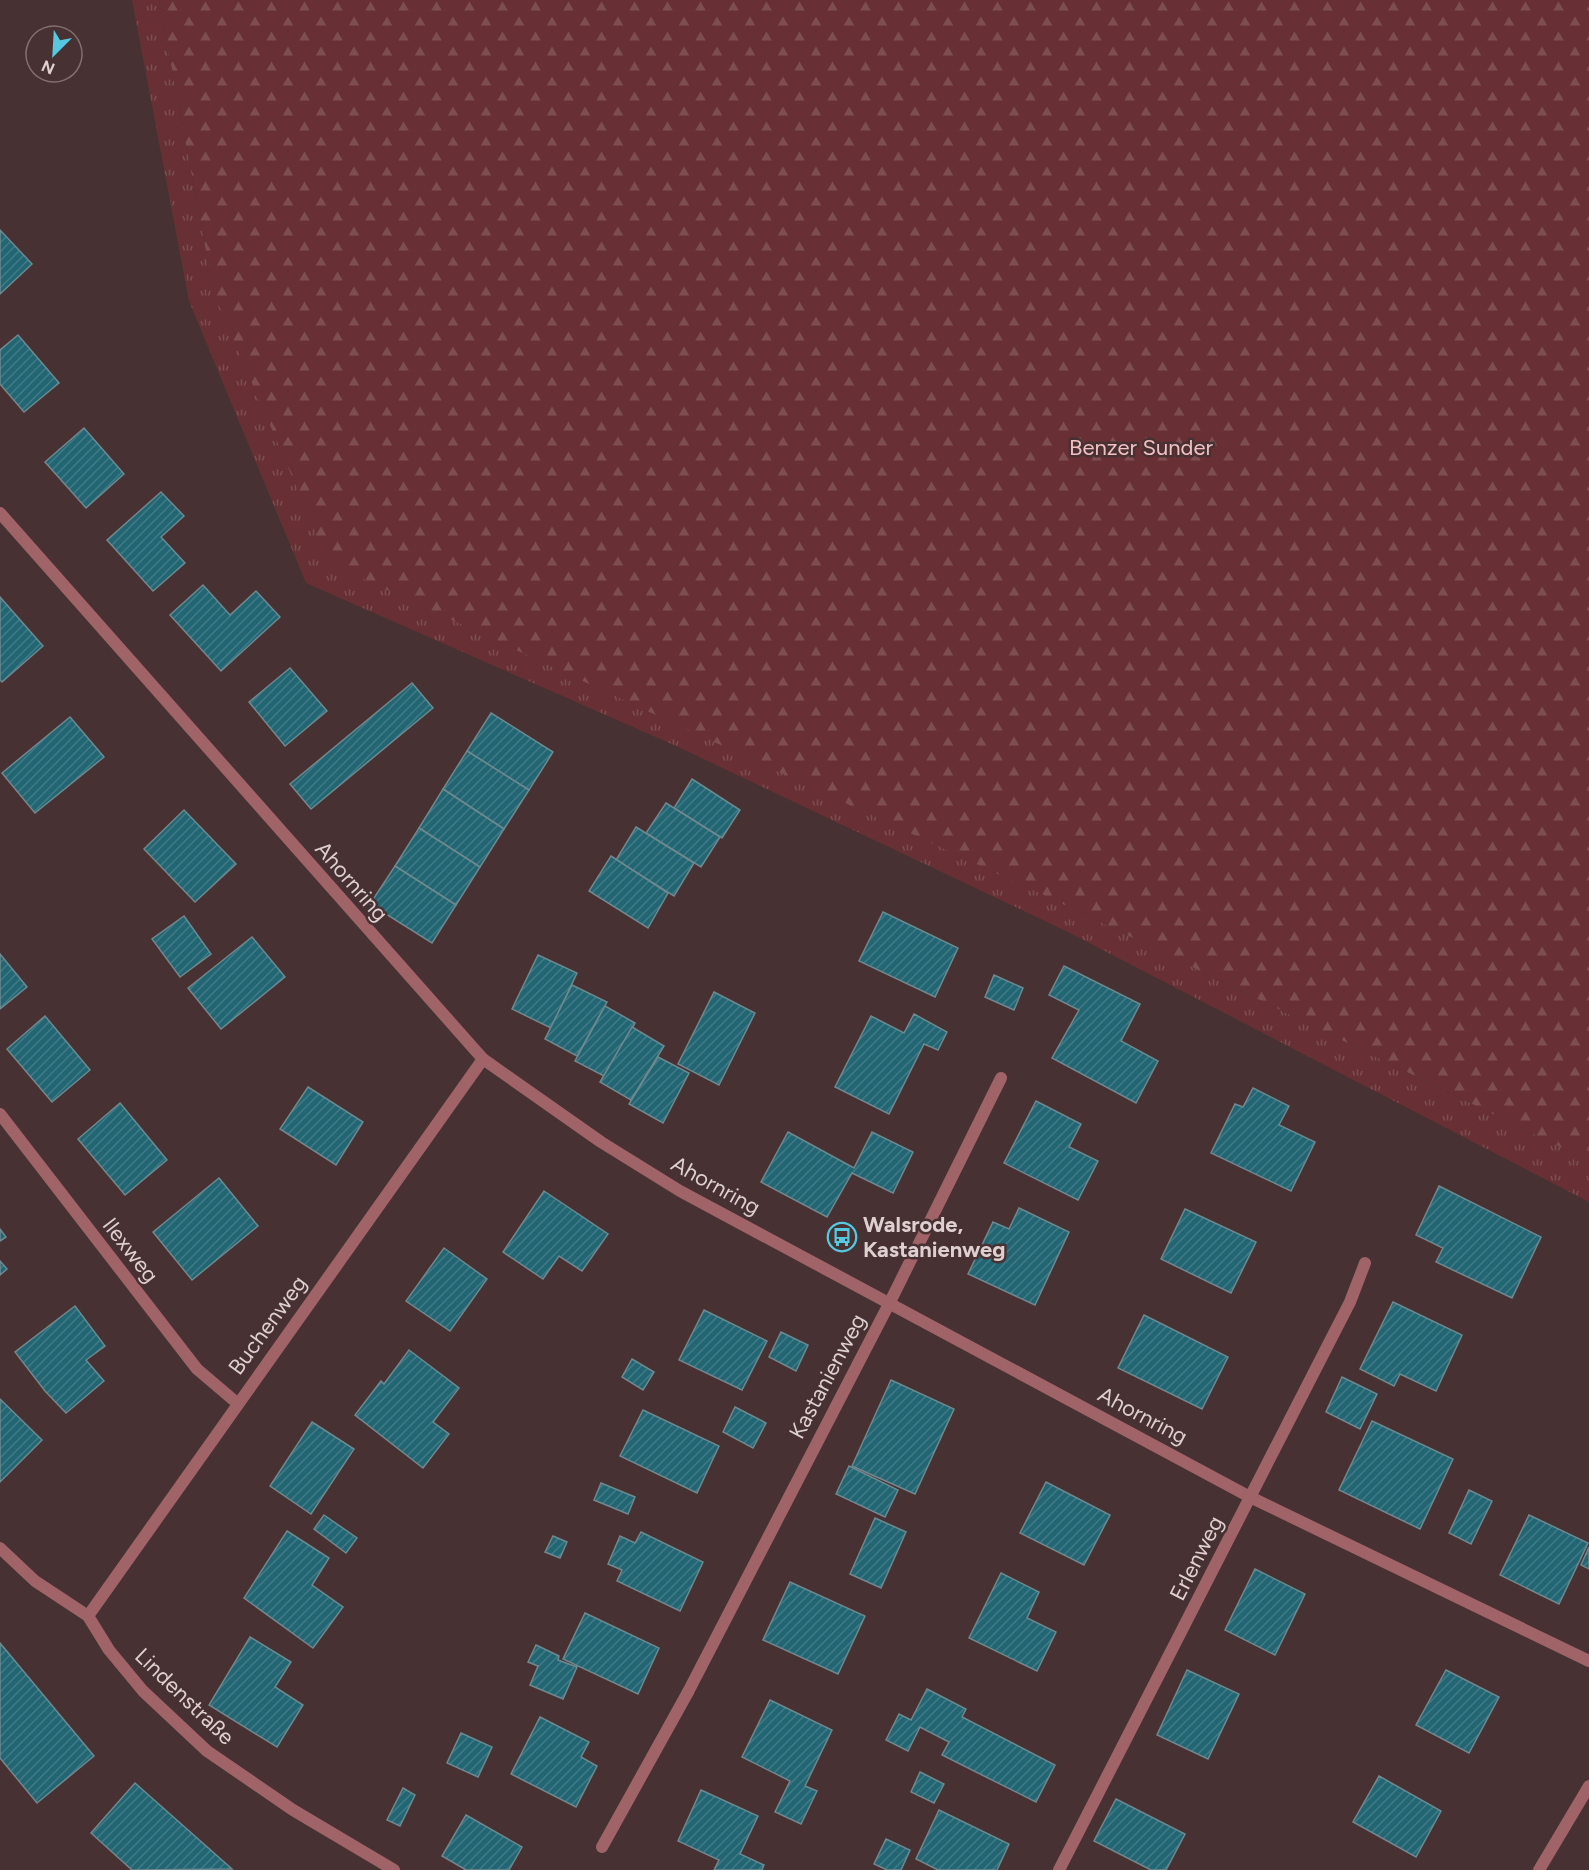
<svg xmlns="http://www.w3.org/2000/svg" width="1589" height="1870" font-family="Figtree,sans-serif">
	<defs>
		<pattern id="grass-tufts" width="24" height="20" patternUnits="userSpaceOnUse" patternTransform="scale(1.5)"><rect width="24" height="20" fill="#683035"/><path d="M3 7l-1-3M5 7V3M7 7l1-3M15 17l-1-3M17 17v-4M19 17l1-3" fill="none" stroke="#7d4d51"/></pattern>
		<pattern id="forest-firs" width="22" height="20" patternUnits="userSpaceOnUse" patternTransform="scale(1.5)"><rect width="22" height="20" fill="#683035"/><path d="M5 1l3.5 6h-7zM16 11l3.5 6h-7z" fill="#7d4d51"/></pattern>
		<pattern id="building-hatch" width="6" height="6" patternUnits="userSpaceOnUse" patternTransform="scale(1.5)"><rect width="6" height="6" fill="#226573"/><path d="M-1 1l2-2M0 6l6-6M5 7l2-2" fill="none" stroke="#427a86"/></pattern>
	</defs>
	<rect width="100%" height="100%" fill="#473132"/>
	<polygon fill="url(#grass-tufts)" points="132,0 159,0 214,294 1080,912 1589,1161 1589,1202 1070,933 674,745 306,583 189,301"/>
	<polygon fill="url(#forest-firs)" points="159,0 1589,0 1589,1161 1080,912 329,563 214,294"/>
	<g fill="url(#building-hatch)" stroke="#6e898f" stroke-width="1.5">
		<polygon points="0,230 32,264 0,294"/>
		<polygon points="18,335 59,383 24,412 0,384 0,350"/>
		<polygon points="84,428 124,474 86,508 45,462"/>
		<polygon points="161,492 184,516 161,537 185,563 153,591 107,540"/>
		<polygon points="203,585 230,615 256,591 280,617 221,671 170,615"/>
		<polygon points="0,597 43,646 2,682 0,680"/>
		<polygon points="290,668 327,711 285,746 249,702"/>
		<polygon points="412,683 433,708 311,809 290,784"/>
		<polygon points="491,713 553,752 529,790 467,751"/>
		<polygon points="70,717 104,757 35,813 2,773"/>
		<polygon points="467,751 529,790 504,829 443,789"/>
		<polygon points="692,779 740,810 722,838 674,808"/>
		<polygon points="443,789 504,829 480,867 419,828"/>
		<polygon points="666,803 720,837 701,867 646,833"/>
		<polygon points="184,810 236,864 195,902 144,849"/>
		<polygon points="636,827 694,863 674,896 616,860"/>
		<polygon points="419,828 480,867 456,905 395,866"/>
		<polygon points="611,856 668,893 648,928 589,891"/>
		<polygon points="395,866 456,905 432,943 370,904"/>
		<polygon points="883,912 958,948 935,997 859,961"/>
		<polygon points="184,916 211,954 180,977 152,939"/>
		<polygon points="252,937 285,977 221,1029 188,988"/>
		<polygon points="0,954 27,987 0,1009"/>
		<polygon points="538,955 577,973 551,1028 512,1009"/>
		<polygon points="1064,966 1140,1004 1121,1041 1158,1061 1136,1103 1052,1058 1079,1010 1049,995"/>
		<polygon points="994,975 1023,988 1014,1010 985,997"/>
		<polygon points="572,985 607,1002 577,1056 545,1039"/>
		<polygon points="714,992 755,1013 719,1085 678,1064"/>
		<polygon points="605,1006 635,1023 604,1076 575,1061"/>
		<polygon points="914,1014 947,1032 938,1050 924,1044 889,1114 835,1087 871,1016 904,1033"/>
		<polygon points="45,1016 90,1070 52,1102 7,1049"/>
		<polygon points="632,1027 664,1046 631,1100 600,1082"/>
		<polygon points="658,1057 689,1073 663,1123 629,1104"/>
		<polygon points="308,1087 363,1122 336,1165 280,1129"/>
		<polygon points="1253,1088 1289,1106 1279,1125 1315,1142 1291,1191 1211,1153 1235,1104 1243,1107"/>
		<polygon points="1036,1101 1081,1124 1069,1147 1098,1161 1078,1200 1004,1163"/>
		<polygon points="120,1103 167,1160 125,1195 78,1139"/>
		<polygon points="788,1132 854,1168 872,1132 913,1152 893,1193 852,1173 827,1217 761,1182"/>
		<polygon points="219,1178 258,1226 192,1280 153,1232"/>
		<polygon points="1439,1186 1541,1237 1512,1298 1436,1262 1443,1248 1416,1235"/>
		<polygon points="544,1191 608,1234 582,1271 559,1256 543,1279 503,1252"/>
		<polygon points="1019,1208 1069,1232 1035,1305 968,1274 993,1222 1009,1229"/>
		<polygon points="1185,1209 1256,1242 1231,1293 1161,1259"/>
		<polygon points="0,1229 6,1237 0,1241"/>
		<polygon points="444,1248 487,1279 450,1331 406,1301"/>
		<polygon points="0,1261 7,1269 0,1275"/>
		<polygon points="1393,1302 1462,1335 1436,1391 1400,1374 1394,1386 1360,1369"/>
		<polygon points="75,1306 105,1346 86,1360 104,1381 66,1413 45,1391 15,1352"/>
		<polygon points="704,1310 767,1341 742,1390 679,1360"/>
		<polygon points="1144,1315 1228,1357 1202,1409 1118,1368"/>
		<polygon points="781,1332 808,1345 796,1371 769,1357"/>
		<polygon points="409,1350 459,1388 433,1422 449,1434 423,1468 355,1415 381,1381 384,1384"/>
		<polygon points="632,1359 654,1372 643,1390 622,1377"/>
		<polygon points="1342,1377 1377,1394 1360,1429 1326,1412"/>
		<polygon points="891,1380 954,1409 915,1494 852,1466"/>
		<polygon points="0,1399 42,1440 0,1482"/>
		<polygon points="735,1407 766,1423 753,1448 723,1432"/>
		<polygon points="643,1410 719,1446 697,1493 620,1456"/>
		<polygon points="1372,1421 1453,1459 1420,1529 1339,1490"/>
		<polygon points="312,1422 354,1449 311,1514 270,1486"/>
		<polygon points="849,1466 898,1490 885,1517 836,1494"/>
		<polygon points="1046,1482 1110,1515 1084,1565 1020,1533"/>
		<polygon points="601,1483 635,1497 628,1514 594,1500"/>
		<polygon points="1469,1490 1492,1501 1471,1544 1449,1533"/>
		<polygon points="324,1515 357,1538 346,1553 314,1529"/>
		<polygon points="1529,1515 1588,1543 1559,1604 1500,1575"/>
		<polygon points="875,1518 906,1532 881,1588 850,1574"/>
		<polygon points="287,1531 329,1558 312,1585 343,1607 313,1648 244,1598"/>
		<polygon points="641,1532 703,1562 680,1611 617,1581 622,1570 608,1564 620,1536 635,1543"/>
		<polygon points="553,1536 567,1542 560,1558 545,1552"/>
		<polygon points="1589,1547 1589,1569 1581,1565"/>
		<polygon points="1255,1569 1305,1594 1275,1655 1225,1630"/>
		<polygon points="1001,1573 1039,1592 1027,1618 1056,1632 1037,1671 969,1638"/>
		<polygon points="790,1582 865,1616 838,1674 763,1640"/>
		<polygon points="585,1613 659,1648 638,1694 563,1659"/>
		<polygon points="250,1637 291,1662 275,1687 303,1705 277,1747 209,1705"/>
		<polygon points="0,1643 94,1756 37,1803 0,1758"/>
		<polygon points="536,1645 559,1656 558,1660 577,1667 563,1699 530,1685 538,1666 528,1662"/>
		<polygon points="1187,1670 1239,1694 1208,1759 1157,1735"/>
		<polygon points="1446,1670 1499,1697 1469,1753 1416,1725"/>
		<polygon points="927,1689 966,1709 962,1717 1055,1765 1036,1802 942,1755 949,1742 920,1727 908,1751 886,1740 899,1714 911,1720"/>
		<polygon points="770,1700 832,1730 805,1786 817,1791 801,1824 775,1812 790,1781 742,1757"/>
		<polygon points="540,1717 589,1742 581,1757 597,1766 576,1807 511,1774"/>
		<polygon points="461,1733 492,1747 478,1777 447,1763"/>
		<polygon points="920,1772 944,1784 934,1803 911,1792"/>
		<polygon points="1379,1776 1441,1811 1416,1857 1353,1822"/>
		<polygon points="135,1783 232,1869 132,1870 91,1833"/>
		<polygon points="403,1788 415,1795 400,1826 387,1820"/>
		<polygon points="701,1790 758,1816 740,1854 764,1865 762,1870 714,1870 719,1860 678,1841"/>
		<polygon points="1116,1799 1185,1834 1166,1870 1151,1870 1094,1841"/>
		<polygon points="939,1810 1009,1844 997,1870 938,1870 916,1859"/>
		<polygon points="466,1815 522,1847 509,1870 466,1870 442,1856"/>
		<polygon points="886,1839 910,1850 901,1870 887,1870 874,1864"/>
	</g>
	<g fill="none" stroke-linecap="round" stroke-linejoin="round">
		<polyline stroke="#a06367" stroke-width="12" points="602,1847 688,1692"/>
		<g stroke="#a06367" stroke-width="12">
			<polyline points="0,513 483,1059 601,1142 680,1191 1250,1497 1589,1661"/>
			<polyline points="0,1114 197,1369 237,1403"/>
			<polyline points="0,1548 35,1581 88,1616 109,1650 143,1691 207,1751 293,1810 394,1870"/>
			<polyline points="88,1616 483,1059"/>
			<polyline points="688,1692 890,1302 1001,1078"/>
			<polyline points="1059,1870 1350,1302 1365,1263"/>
			<polyline points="1539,1870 1589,1786"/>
		</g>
	</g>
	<defs>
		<g id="bus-ring" transform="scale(1.5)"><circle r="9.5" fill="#473132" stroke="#56c9e1" stroke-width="1.5"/><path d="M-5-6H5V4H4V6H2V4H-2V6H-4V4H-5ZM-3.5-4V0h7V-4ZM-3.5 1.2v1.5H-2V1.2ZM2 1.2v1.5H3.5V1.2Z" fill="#56c9e1"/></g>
	</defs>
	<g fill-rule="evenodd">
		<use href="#bus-ring" x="842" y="1237"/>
	</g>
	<g text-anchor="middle" stroke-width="5" stroke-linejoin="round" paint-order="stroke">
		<g font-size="22" fill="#f3c0c2" stroke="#473132">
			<text x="1141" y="455">Benzer Sunder</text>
		</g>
		<g font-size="22" fill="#decfd0" stroke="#473132">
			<text transform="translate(352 881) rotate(49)" y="8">Ahornring</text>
			<text transform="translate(716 1185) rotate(29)" y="8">Ahornring</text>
			<text transform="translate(131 1250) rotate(52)" y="8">Ilexweg</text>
			<text transform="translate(267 1325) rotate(-54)" y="8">Buchenweg</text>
			<text transform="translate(827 1376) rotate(-62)" y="8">Kastanienweg</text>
			<text transform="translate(1143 1415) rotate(28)" y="8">Ahornring</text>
			<text transform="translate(1196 1558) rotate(-63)" y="8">Erlenweg</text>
			<text transform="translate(185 1696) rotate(44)" y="8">Lindenstraße</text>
		</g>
		<g font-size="22" font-weight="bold" fill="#decfd0" stroke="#473132" text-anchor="start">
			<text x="863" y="1232">Walsrode,<tspan x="863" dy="25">Kastanienweg</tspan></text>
		</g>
	</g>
	<g transform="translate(54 54) rotate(204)"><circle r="28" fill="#473132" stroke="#837071" stroke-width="1.5"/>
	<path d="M0-4.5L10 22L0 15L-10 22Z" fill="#56c9e1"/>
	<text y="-9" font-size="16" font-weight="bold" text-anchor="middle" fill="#decfd0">N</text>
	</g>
</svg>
